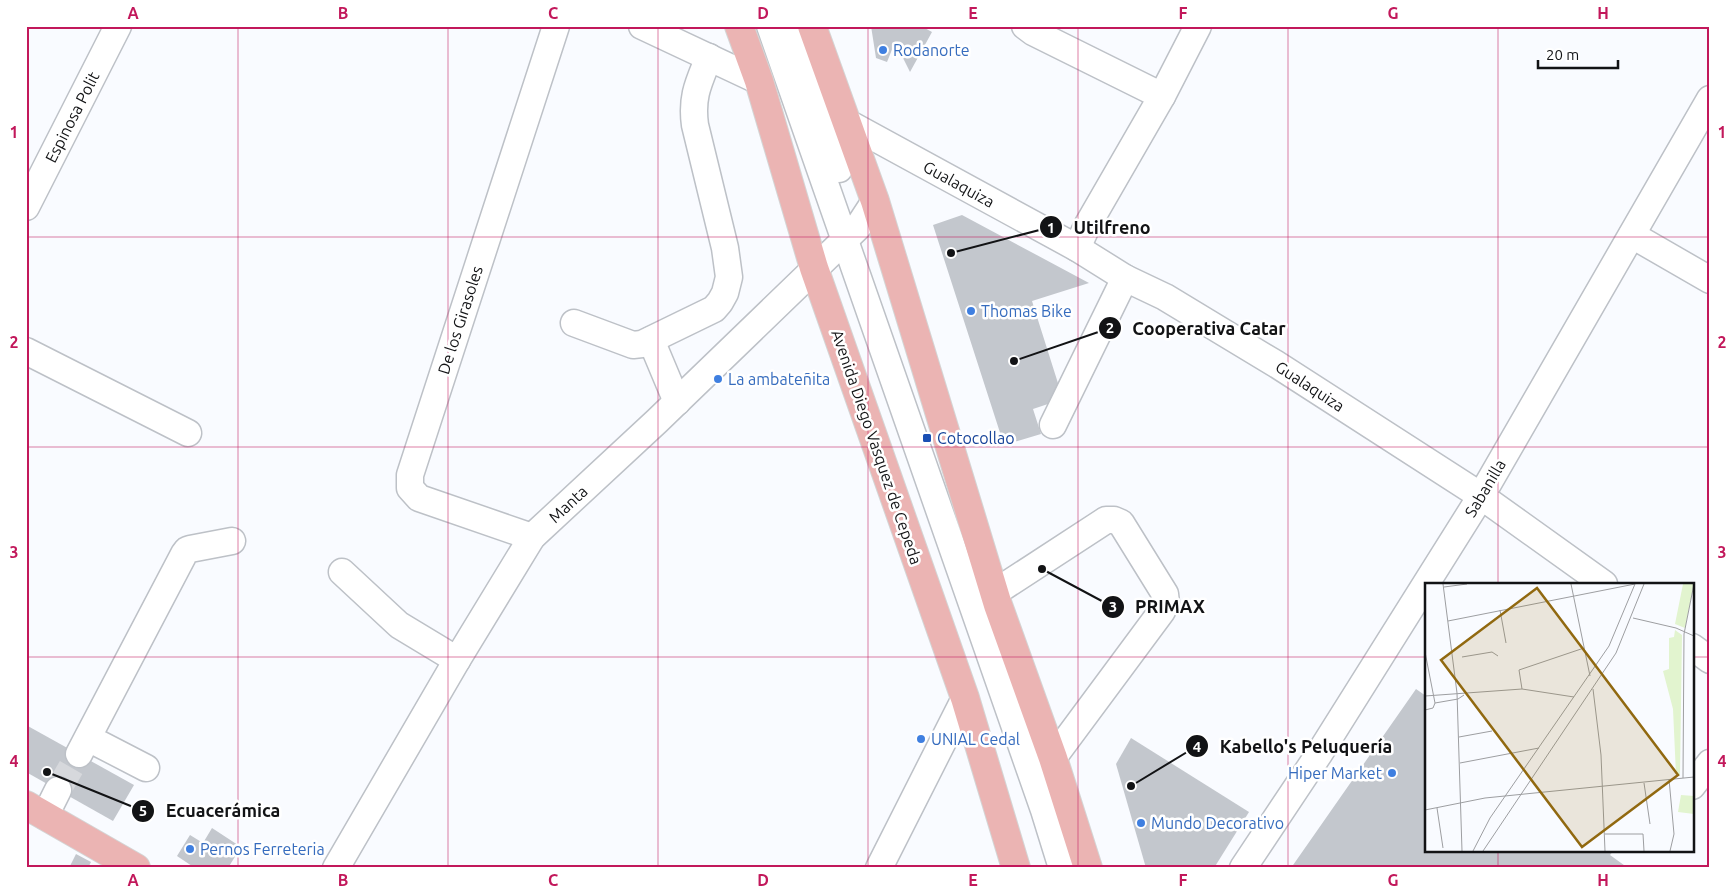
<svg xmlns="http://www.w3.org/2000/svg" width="1736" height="894" font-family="Ubuntu,sans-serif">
	<rect width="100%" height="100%" fill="#f9fbff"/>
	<g fill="#c3c7cd">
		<polygon points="871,26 921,26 932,32 910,72 895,42 887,62 876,58"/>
		<polygon points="962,215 1089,283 1032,301 1063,399 1033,409 1041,434 1004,445 933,225"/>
		<polygon points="1416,689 1426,696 1426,850 1614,850 1610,855 1628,868 1291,868"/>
		<polygon points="26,725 134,785 113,821 26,772"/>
		<polygon points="1131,738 1249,812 1214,868 1146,868 1116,764"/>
		<polygon points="212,828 241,847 228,868 195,868 177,856 190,835 203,843"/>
		<polygon points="76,854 91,862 88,868 69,868"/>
	</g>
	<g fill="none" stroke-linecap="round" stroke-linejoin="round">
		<polyline stroke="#d6d8dc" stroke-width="26" stroke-dasharray="26 13" stroke-linecap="butt" points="58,790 79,754"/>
		<g stroke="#bdc1c7" stroke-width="29">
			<g id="minor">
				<polyline points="642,26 759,81"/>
				<polyline points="770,26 1044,810 1062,868"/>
				<polyline points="790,26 839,169"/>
				<polyline points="1025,26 1033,32 1162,96"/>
				<polyline points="846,122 1077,248 1125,278 1165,297 1276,364 1481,496 1604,584"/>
				<polyline points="26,207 118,26"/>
				<polyline points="1632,235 1710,280"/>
				<polyline points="1077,248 1087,226 1162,96 1198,26"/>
				<path d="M574,323l59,22 9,-1 72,-35 6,-7 5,-9 4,-16 -4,-29 -30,-123c-4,-29 4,-43 14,-68"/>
				<polyline points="651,340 677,402"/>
				<polyline points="26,351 188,433"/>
				<polyline points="1053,425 1125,278"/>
				<polyline points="532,537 419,498 410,488 410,475 556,26"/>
				<polyline points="342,572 399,625 457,660"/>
				<polyline points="994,593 1106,520 1114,520 1121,523 1165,594 1166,603 1162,611 1053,758"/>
				<polyline points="1692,647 1710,660"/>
				<polyline points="88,738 146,768"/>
				<polyline points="79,754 184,554 187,550 190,549 232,541"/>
				<polyline points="1692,786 1710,763"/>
				<polyline points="45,816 58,790"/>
				<polyline points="336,868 457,660 532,537 657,421 858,227 875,201"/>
				<polyline points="879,868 965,698"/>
				<polyline points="1243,868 1319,754 1481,496 1710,99"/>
			</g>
		</g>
		<g stroke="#d4d5d5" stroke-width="30">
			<g id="major">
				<polyline points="739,26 759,81 814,268 965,698 1016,868"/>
				<polyline points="812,26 875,201 998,605 1053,758 1088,868"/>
				<polyline points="26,805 136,868"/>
			</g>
		</g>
		<use href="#minor" stroke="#fff" stroke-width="26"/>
		<use href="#major" stroke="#ebb4b3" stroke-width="28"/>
	</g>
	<path fill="none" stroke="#c2185b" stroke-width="1" stroke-opacity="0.55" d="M238,26v842M448,26v842M658,26v842M868,26v842M1078,26v842M1288,26v842M1498,26v558M26,237h1684M26,447h1684M26,657h1400M1692,657h18M1498,850v18"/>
	<g fill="#3f7fe0" stroke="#fff" stroke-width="2">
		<circle cx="883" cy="50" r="5"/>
		<circle cx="971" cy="311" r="5"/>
		<circle cx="718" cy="379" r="5"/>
		<circle cx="921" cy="739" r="5"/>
		<circle cx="1392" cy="773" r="5"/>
		<circle cx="1141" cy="823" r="5"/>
		<circle cx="190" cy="849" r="5"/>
	</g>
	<rect fill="#1a4fb4" stroke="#fff" stroke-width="2" x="922" y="433" width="10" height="10" rx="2.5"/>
	<g text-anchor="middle" stroke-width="5" stroke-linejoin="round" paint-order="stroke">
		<g font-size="16" fill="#366cbe" stroke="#fff" text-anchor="start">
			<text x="893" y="56">Rodanorte</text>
			<text x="981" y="317">Thomas Bike</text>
			<text x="728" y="385">La ambateñita</text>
			<text x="931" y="745">UNIAL Cedal</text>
			<text x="1382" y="779" text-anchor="end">Hiper Market</text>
			<text x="1151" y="829">Mundo Decorativo</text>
			<text x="200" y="855">Pernos Ferreteria</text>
		</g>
		<g font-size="16" fill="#121315" stroke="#fff">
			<text transform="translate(72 117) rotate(-63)" y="6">Espinosa Polit</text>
			<text transform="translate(959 184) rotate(29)" y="6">Gualaquiza</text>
			<text transform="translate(460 320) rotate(-72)" y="6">De los Girasoles</text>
			<text transform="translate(1310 386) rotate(33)" y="6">Gualaquiza</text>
			<text transform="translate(877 447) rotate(71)" y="6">Avenida Diego Vasquez de Cepeda</text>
			<text transform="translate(1485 488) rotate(-59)" y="6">Sabanilla</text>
			<text transform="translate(568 504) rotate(-43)" y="6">Manta</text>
		</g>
		<g font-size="16" fill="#164399" stroke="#fff" text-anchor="start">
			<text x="937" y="444">Cotocollao</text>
		</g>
	</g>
	<g transform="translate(1425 583)">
		<rect width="269" height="269" fill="#f9fbff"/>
		<path d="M258,1h11l-9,44 -10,-4zM250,47l7,5 -2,140h-4l-3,-66 -10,-38 6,-2v-31l5,-1zM256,212l13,1v18l-16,-2z" fill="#e2f4cf"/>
		<path fill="none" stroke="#9d9ea1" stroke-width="1" d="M18,1l14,109 5,158M146,1l19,92M19,4l23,-3M75,27l6,33M208,35l43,10 18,8M23,38l187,-37M0,69l10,51M37,74l30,-5 6,4M97,106l-3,-19 65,-22M168,106l8,66 4,96M0,113l97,-7 52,8M0,127l8,-2 2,-5 23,-4 6,-4M34,154l33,-6M35,180l79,-15M258,195l1,-144 10,-50M244,196l5,55 -4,17M219,200l6,41M12,225l6,40M0,227l60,-12 209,-21M180,251h38l1,17M48,268l17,-33 119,-172 26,-62M58,268l133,-198 28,-69"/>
		<path fill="#916910" fill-opacity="0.15" stroke="#916910" stroke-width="2.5" d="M112,5l141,187 -96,72 -141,-187z"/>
		<rect width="269" height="269" fill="none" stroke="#121315" stroke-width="2.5"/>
	</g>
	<path fill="none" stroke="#121315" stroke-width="2" d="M951 253L1051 227M1014 361L1110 328M1042 569L1113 607M1131 786L1197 746M47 772L143 811"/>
	<g fill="#121315" stroke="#fff" stroke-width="2">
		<circle cx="951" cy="253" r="5"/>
		<circle cx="1014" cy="361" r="5"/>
		<circle cx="1042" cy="569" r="5"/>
		<circle cx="1131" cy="786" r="5"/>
		<circle cx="47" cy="772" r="5"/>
		<circle cx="1051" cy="227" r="12"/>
		<circle cx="1110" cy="328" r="12"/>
		<circle cx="1113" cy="607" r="12"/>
		<circle cx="1197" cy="746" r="12"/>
		<circle cx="143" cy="811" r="12"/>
	</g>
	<g font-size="15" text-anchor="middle" font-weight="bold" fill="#fff">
		<text x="1051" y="233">1</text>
		<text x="1110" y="333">2</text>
		<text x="1113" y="612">3</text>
		<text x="1197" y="752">4</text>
		<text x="143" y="816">5</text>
	</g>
	<g font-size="18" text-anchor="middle" font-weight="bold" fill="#121315" stroke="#fff" stroke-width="5" stroke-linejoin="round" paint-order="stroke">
		<text x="1112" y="234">Utilfreno</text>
		<text x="1209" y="335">Cooperativa Catar</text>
		<text x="1170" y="613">PRIMAX</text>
		<text x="1306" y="753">Kabello's Peluquería</text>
		<text x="223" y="817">Ecuacerámica</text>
	</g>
	<rect width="1736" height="894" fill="none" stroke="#ffffff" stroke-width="55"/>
	<path d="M1538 60v8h80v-8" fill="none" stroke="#121315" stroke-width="2.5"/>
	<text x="1546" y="60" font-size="15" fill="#121315" stroke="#ffffff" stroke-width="4" paint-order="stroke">20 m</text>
	<rect x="28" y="28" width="1680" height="838" fill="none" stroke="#c2185b" stroke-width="2"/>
	<g font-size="16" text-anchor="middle" font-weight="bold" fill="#c2185b">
		<text x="133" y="19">A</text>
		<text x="343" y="19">B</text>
		<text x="553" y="19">C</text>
		<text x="763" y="19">D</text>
		<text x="973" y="19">E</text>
		<text x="1183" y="19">F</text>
		<text x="1393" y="19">G</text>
		<text x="1603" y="19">H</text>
		<text x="14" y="138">1</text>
		<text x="1722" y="138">1</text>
		<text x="14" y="348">2</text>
		<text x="1722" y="348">2</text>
		<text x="14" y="558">3</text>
		<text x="1722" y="558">3</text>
		<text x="14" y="767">4</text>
		<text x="1722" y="767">4</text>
		<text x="133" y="886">A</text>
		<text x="343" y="886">B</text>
		<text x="553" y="886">C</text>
		<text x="763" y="886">D</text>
		<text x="973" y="886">E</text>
		<text x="1183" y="886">F</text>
		<text x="1393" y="886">G</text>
		<text x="1603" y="886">H</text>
	</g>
</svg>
